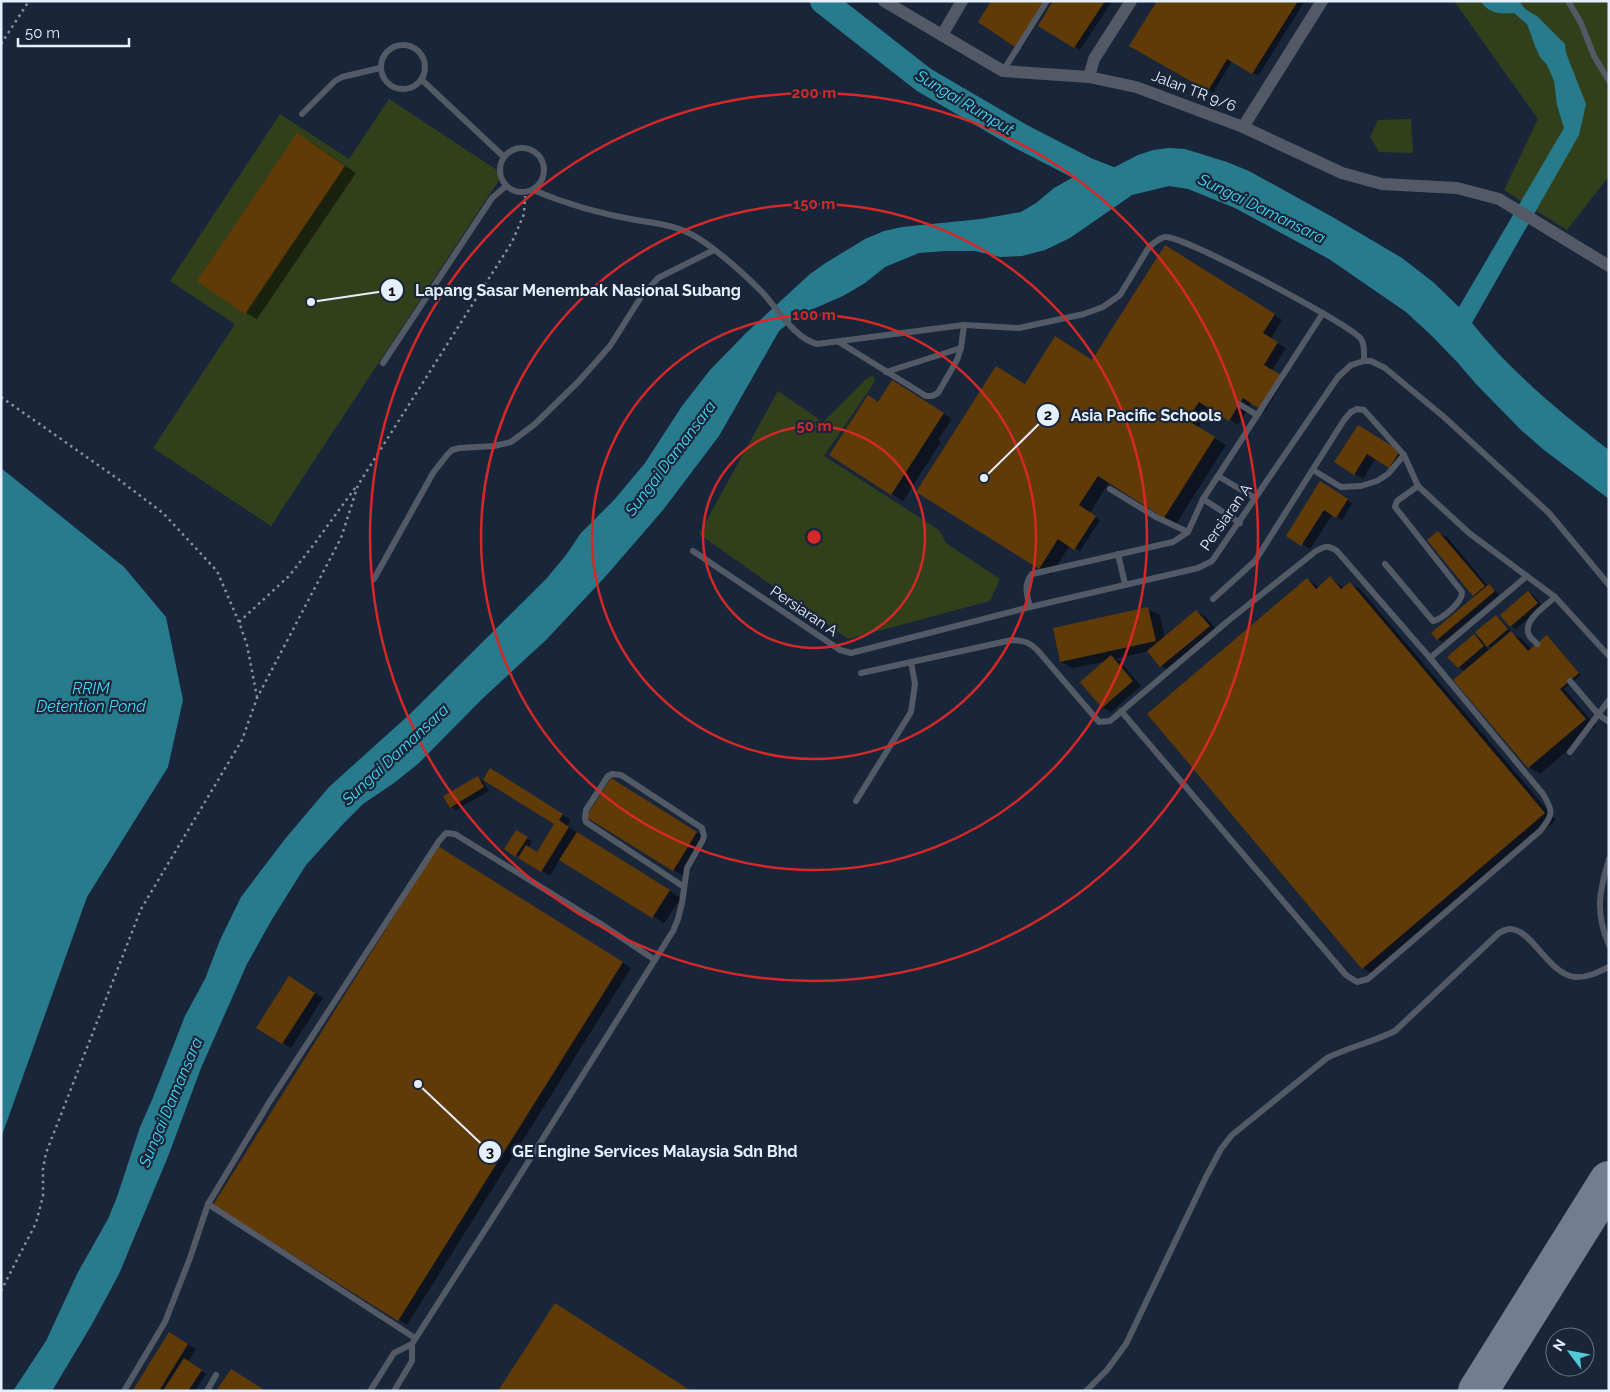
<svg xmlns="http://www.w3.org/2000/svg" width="1610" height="1392" font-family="Raleway,sans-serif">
	<rect width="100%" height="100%" fill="#19263a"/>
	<g fill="#31401a">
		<polygon points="1454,1 1609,1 1609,176 1567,230 1504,190 1538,119"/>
		<polygon points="389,99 503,174 271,526 153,448 235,324 170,281 280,114 349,159"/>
		<polygon points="1411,119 1413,153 1379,152 1370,137 1378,120"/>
		<polygon points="872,376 875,378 874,383 824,456 939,530 946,543 1000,579 990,601 848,639 699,534 778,391 823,422 866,379"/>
	</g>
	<g fill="#287b8c">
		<path d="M1481,1h38l6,8 13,8 27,27 1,9 20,51 -7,31 -107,188c38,48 88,89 137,127v49l-65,-49 -23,-20 -45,-46 -18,-21 -26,-27 -26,-24 -77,-53 -94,-51 -47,-19 -19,-3 -37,9 -62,43 -25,12 -23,6 -22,1 -25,-6h-30l-26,2 -34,14 -20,16 -22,13 -46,20 -18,15 -60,105 -56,74 -58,67 -58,62 -65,60 -63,64 -25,20 -31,21 -19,19 -38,42 -35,56 -24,43 -46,104 -32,86 -50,120 -28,52 -39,65h-39l33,-50 32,-69 30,-53 9,-22 23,-70 12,-27 33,-84 20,-37 15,-39 21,-43 44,-58 44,-52 81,-73 137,-136 19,-23 15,-22 33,-33 31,-37 37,-57 28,-36 36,-37 64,-59 14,-10 41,-25 19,-8 18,-4 79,-8 40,-7 15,-9 18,-15 32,-18 25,-1 27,-14 15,-5 16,-2 16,1 42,13 22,9 87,48 66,39 31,24 26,25 105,-179 -7,-23 -3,-24 -7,-16 -7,-8 -5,-11 -8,-22 -13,-11c-12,1 -26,1 -33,-12z"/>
		<polygon points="1,468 124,567 166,617 183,700 168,767 87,897 1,1138"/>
	</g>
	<g fill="#0007" fill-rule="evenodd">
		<polygon points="992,1 1051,1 1021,49 1016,46"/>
		<polygon points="1055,1 1112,1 1080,50 1039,26"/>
		<polygon points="1158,1 1305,1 1258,76 1232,61 1213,93 1131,45"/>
		<polygon points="309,141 356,173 257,319 246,313"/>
		<polygon points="1271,312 1282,320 1271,339 1286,348 1272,370 1285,379 1265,411 1252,402 1238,425 1210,408 1198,428 1226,445 1176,524 1109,482 1090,513 1100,520 1080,551 1070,545 1051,575 918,492 1026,385 1093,361"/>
		<polygon points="901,387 952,419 938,440 941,442 903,501 831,455 879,403"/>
		<polygon points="1358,426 1401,454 1392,468 1376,458 1363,479 1355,474"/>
		<polygon points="1321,483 1352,503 1342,520 1333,514 1310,549 1288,535"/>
		<polygon points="1438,533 1447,537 1488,586 1494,589 1499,595 1443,642 1438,639 1477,596 1474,595"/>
		<polygon points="1330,578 1344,588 1350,583 1361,590 1556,820 1374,975 1363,968 1307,579 1319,587"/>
		<polygon points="1528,592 1534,596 1543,606 1516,629 1511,626"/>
		<polygon points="1148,609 1160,615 1165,638 1197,612 1205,616 1217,631 1169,671 1161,666 1149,651 1115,659 1120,661 1141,686 1111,712 1102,707 1107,661 1073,668 1061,662"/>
		<path d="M1496,616l5,4 11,13 10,6 10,11 16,-13 2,1 31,37 -17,14 32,37 -56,48 -11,-7 -64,-96 -7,-4 16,-31 10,5zM1483,643l9,5 -3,3z"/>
		<polygon points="499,775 571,820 567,826 681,898 664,923 560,859 550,876 506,849 517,832 532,841 528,848 537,853 556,824"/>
		<polygon points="478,778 483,781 489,791 456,810 451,807"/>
		<polygon points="623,786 708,839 685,877 674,870"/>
		<polygon points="447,853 631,968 407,1325 215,1205"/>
		<polygon points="297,982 323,998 291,1048 257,1027"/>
		<polygon points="170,1333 196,1349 188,1362 206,1374 195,1391 137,1391"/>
	</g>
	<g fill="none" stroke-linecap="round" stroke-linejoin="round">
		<polyline stroke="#287b8c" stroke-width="26" points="823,1 924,80 1020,136 1086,170 1119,183"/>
		<polyline stroke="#727e8f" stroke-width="40" points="1478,1391 1609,1181"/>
	</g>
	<g fill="#613b07">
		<polygon points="991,1 1044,1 1015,47 978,22"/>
		<polygon points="1053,1 1105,1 1074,48 1038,26"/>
		<polygon points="1157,1 1298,1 1252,74 1227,59 1208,91 1129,46"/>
		<polygon points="297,133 345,166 245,314 197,281"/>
		<polygon points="1165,245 1275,314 1263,333 1278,342 1264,365 1281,375 1260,409 1243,398 1229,421 1199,402 1187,420 1215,437 1164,518 1098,476 1079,505 1096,516 1074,550 1058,539 1039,569 916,492 996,366 1025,384 1055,336 1092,360"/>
		<polygon points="892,380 944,413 891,495 829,455 868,395 878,402"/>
		<polygon points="1358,425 1400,451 1389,468 1367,454 1354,475 1334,462"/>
		<polygon points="1320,481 1348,499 1336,518 1324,510 1301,546 1286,536"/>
		<polygon points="1438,531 1485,586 1473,596 1427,540"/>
		<polygon points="1330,576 1341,589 1350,582 1545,813 1362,969 1147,714 1307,578 1316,589"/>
		<polygon points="1489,584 1495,591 1437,640 1431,633"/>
		<polygon points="1528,591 1538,603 1510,627 1500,615"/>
		<polygon points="1148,607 1156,641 1060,662 1053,628"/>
		<polygon points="1196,610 1210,626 1160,667 1147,651"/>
		<polygon points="1496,615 1508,629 1487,647 1475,632"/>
		<polygon points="1511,631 1528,651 1547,635 1579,673 1560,689 1586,719 1528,768 1453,680"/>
		<polygon points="1474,634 1484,646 1458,668 1447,657"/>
		<polygon points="1111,655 1133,681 1102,708 1080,682"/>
		<polygon points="490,768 563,814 559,820 569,827 541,872 518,858 526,845 537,852 554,824 483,780"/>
		<polygon points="478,776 484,787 450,808 443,796"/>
		<polygon points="611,778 697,832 673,871 586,817"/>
		<polygon points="516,830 528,837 515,857 504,849"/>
		<polygon points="577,832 670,890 652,918 559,860"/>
		<polygon points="438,846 623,962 398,1321 213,1205"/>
		<polygon points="289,976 315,993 282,1044 256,1028"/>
		<polygon points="555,1303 691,1391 498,1391"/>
		<polygon points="169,1332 188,1344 159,1391 135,1391 133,1390"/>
		<polygon points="184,1358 202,1370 188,1391 167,1391 164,1389"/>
		<polygon points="231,1369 266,1391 216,1391"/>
	</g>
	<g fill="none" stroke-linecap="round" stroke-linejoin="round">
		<g stroke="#8791a2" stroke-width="2.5" stroke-dasharray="2.5 4" stroke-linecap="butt">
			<polyline points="1,44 29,1"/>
			<polyline points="1,397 118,479 163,513 217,571 239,622 247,645 257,697"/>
			<polyline points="239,622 289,576 315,543 355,488"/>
			<polyline points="1,1291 36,1223 43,1196 43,1169 46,1153 141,909 242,740 257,698 341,538 358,485 512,242 524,214 525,196"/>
		</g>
		<g stroke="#545a65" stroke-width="6">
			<polyline points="1568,1 1581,23 1594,56 1609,81"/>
			<circle cx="403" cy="67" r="22"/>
			<polyline points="1003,71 1047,1"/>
			<polyline points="422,80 504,157"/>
			<polyline points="302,114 335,81 342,77 380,68"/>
			<circle cx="522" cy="170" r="22"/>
			<path d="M533,190c33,14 68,24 103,30 23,4 41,5 62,18 23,15 44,34 64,54 16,17 32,46 55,52l147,-19 55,3 65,-14 19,-7 17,-12 29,-48c5,-4 10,-9 16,-10 17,-2 187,88 196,102 4,6 3,15 3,22"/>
			<polyline points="839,342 926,396 932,396 938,393 957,360 961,348 964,325"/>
			<polyline points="383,363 492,198 506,186"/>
			<polyline points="886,372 961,348"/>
			<polyline points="1239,404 1257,415"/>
			<polyline points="1313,470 1341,487 1361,486 1377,481 1388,474 1404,455"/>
			<polyline points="1218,476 1255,498"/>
			<polyline points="1110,489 1156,517 1188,532"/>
			<polyline points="1203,499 1240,523"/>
			<polyline points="693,551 840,650 851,653 1030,607 1198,568 1212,561 1338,377 1351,365 1364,361 1371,361 1385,368 1444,417 1549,513 1609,585"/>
			<polyline points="1118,554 1125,584"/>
			<path d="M1385,564l48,57c9,-2 30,-19 29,-29l-67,-85 2,-6 21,-15"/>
			<polyline points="374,579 433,473 447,455 452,450 460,448 494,446 511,442 535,424 579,381 610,346 641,297 658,278 714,250"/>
			<polyline points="1213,599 1255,561 1344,420 1351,412 1357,409 1364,410 1404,455 1418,486 1469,533 1555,597 1609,656"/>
			<path d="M1030,607c-3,-12 -7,-22 2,-33l141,-32 15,-10 15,-33 15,-23 105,-163"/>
			<path d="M1537,644c-2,-3 -7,-6 -8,-9 -7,-15 17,-29 26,-38"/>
			<polyline points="1430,658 1527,576"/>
			<path d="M861,673l151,-33c12,0 19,3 27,12l60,70 11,-1 118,-100 88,-70c9,-5 12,-6 21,0l93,107 113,136c11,18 10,21 -3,37l-172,148 -11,3 -11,-7 -225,-264"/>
			<polyline points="1570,681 1599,715 1609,722"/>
			<polyline points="1570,752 1609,700"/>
			<polyline points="856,801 911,712 915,684 911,662"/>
			<path d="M1609,859c-10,33 -14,54 0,86"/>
			<polyline points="208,1204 415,1338"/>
			<polyline points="124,1391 165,1322 190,1258 208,1204 270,1101 439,841 446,833 455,834 601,924 655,960"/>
			<polyline points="207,1391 216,1375"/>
			<polyline points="370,1391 394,1353 412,1344 510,1191 673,931 678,919 682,903 687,868 703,840 704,836 702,828 621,775 612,774 608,776 586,810 585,818 586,822 684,887"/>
			<polyline points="394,1391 412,1361 412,1344"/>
			<path d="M1086,1391l21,-21 19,-26 80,-167 15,-28 11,-14 95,-77c22,-11 46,-16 68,-27l104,-98c4,-2 7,-4 11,-4 22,0 39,46 65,48 12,1 24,-5 34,-10"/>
		</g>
		<g stroke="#545a65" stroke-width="12">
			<polyline points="884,1 1003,71 1089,77 1136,87 1243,127 1342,173 1382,184 1457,188 1499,199 1609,266"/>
			<polyline points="942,35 962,1"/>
			<polyline points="1089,77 1094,59 1131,1"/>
			<polyline points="1243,127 1322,1"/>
		</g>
	</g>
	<g fill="none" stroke="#d62828" stroke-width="2.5">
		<circle cx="814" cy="537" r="111"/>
		<circle cx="814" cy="537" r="222"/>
		<circle cx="814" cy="537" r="333"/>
		<circle cx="814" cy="537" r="444"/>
	</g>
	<g text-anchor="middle" stroke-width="4.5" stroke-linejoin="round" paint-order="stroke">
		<g font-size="15" fill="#e6effd" stroke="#19263a">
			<text transform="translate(1194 91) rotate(21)" y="5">Jalan TR 9/6</text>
			<text transform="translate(1226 517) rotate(-55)" y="5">Persiaran A</text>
			<text transform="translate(804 611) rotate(34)" y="5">Persiaran A</text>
		</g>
		<g font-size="16" font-style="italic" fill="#3edbf9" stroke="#19263a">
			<text transform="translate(965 102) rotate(31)" y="6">Sungai Rumput</text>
			<text transform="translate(1262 208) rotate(26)" y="6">Sungai Damansara</text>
			<text transform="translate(670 458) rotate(-53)" y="6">Sungai Damansara</text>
			<text x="91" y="694">RRIM<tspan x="91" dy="18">Detention Pond</tspan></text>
			<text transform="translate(395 754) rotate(-43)" y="6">Sungai Damansara</text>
			<text transform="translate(170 1102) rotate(-67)" y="6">Sungai Damansara</text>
		</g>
	</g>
	<circle cx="814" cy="537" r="8" fill="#d62828" stroke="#19263a" stroke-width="2.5"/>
	<g font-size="15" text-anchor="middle" font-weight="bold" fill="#d62828" stroke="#19263a" stroke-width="4.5" stroke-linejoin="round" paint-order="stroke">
		<text x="814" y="98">200 m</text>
		<text x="814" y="209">150 m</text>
		<text x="814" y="320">100 m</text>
		<text x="814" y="431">50 m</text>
	</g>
	<path fill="none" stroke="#e6effd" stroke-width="2" d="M311 302L392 290M984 478L1048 415M418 1084L490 1152"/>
	<g fill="#e6effd" stroke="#19263a" stroke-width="2">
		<circle cx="311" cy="302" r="5"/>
		<circle cx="984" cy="478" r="5"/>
		<circle cx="418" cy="1084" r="5"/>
		<circle cx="392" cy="290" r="12"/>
		<circle cx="1048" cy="415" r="12"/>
		<circle cx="490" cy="1152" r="12"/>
	</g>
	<g font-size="15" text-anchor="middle" font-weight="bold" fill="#111">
		<text x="392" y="296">1</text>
		<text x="1048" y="420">2</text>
		<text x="490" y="1157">3</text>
	</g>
	<g font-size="16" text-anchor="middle" font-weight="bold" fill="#e6effd" stroke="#19263a" stroke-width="4.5" stroke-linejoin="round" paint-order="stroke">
		<text x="578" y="296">Lapang Sasar Menembak Nasional Subang</text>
		<text x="1146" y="421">Asia Pacific Schools</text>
		<text x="655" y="1157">GE Engine Services Malaysia Sdn Bhd</text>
	</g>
	<rect width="1610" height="1392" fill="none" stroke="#e6effd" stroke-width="5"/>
	<g transform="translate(1570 1352) rotate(302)"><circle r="24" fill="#19263a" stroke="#6b7688"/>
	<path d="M0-4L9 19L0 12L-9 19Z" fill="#52cbd8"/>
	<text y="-8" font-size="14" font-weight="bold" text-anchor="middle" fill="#e6effd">N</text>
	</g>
	<path d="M18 38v8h111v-8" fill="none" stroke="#e6effd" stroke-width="2.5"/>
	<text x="25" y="38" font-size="15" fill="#e6effd" stroke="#19263a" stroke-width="4" paint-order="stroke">50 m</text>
</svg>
